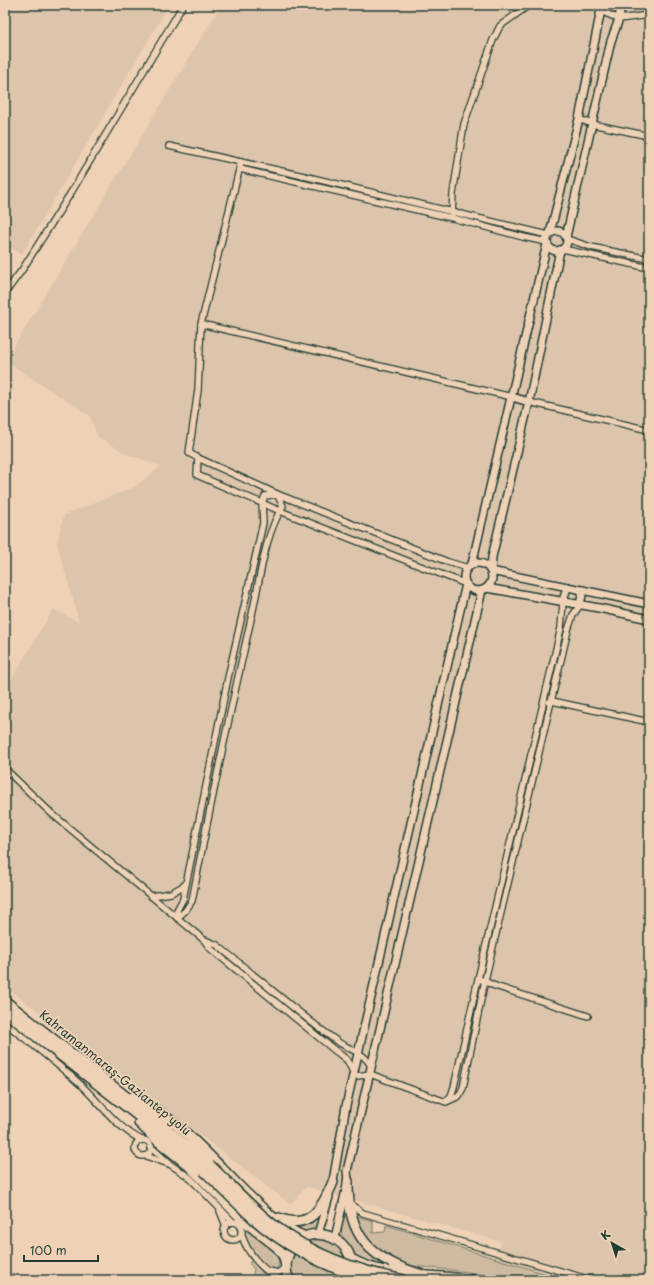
<svg xmlns="http://www.w3.org/2000/svg" width="654" height="1285" font-family="'Playpen Sans',sans-serif">
	<rect width="100%" height="100%" fill="#efd2b6"/>
	<filter id="ink" filterUnits="userSpaceOnUse"><feTurbulence type="fractalNoise" baseFrequency=".025" numOctaves="2"/><feDisplacementMap in="SourceGraphic" scale="8" xChannelSelector="R" yChannelSelector="G"/><feConvolveMatrix kernelMatrix="1 2 1 2 8 2 1 2 1" color-interpolation-filters="sRGB"/></filter>
	<g filter="url(#ink)">
		<g fill="#ddc5ab">
			<polygon points="5,5 169,5 22,254 5,245"/>
			<polygon points="221,5 649,5 649,1280 481,1280 502,1242 307,1187 290,1204 5,986 5,691 53,609 79,622 57,543 64,515 134,487 161,466 128,455 97,436 90,416 5,361"/>
		</g>
		<g fill="#cdbaa1" stroke="#767c6a">
			<polygon points="345,1199 351,1226 393,1268 381,1268 355,1256 343,1237 341,1228"/>
			<path d="M321,1213c-3,12 -8,19 -21,20l-11,-8z"/>
			<path d="M357,1216l16,5v12l12,-1 1,-7 180,55h-55l-43,-8 -63,-7c-20,-6 -45,-26 -48,-49z"/>
			<path d="M243,1225l34,28 2,10c-1,8 -6,7 -12,6 -12,-16 -21,-24 -24,-44z"/>
			<path d="M318,1237c21,4 35,21 25,43h-50c-3,-4 -2,-8 -3,-13 0,-16 12,-27 28,-30z"/>
			<polygon points="252,1260 266,1277 274,1280 252,1280 254,1269 249,1263"/>
		</g>
		<g fill="none" stroke-linecap="round" stroke-linejoin="round">
			<g stroke="#1f3d34" stroke-width="8">
				<g id="minor">
					<polyline points="593,5 601,11 619,19 649,15"/>
					<polyline points="647,5 649,6"/>
					<polyline points="579,119 592,124 649,136"/>
					<polyline points="169,146 304,176 548,235"/>
					<polyline points="241,162 201,324 198,390 189,453 198,458 197,475 280,511 466,584"/>
					<polyline points="240,169 452,218 523,237 547,242"/>
					<polyline points="452,215 453,194 464,124 493,40 500,26 529,5"/>
					<polyline points="567,239 591,247 649,259"/>
					<polyline points="563,249 649,268"/>
					<polyline points="5,293 22,270 72,191 183,5"/>
					<polyline points="201,324 512,397"/>
					<polyline points="529,402 649,430"/>
					<polyline points="198,458 277,494 448,562 468,568"/>
					<path d="M277,494l6,12c-20,32 -23,76 -32,113 -21,93 -41,187 -59,282l-7,10 -8,7v-8l6,-11 46,-226 34,-150 -1,-20 3,-7z"/>
					<polyline points="549,702 552,701 649,722"/>
					<polyline points="5,769 51,813 204,940 211,949 333,1049 347,1060 354,1074 358,1076 370,1074 446,1102 459,1096 463,1088 485,980 568,630 573,615 580,605"/>
					<polyline points="151,896 171,893 185,885"/>
					<path d="M205,940l12,5c40,32 79,67 121,97 11,7 29,12 33,25"/>
					<polyline points="482,980 495,986 588,1016"/>
					<path d="M5,1023c26,20 52,40 76,62 20,19 37,44 61,55"/>
					<polyline points="446,1101 451,1096 454,1087 478,979 561,628 563,601"/>
					<circle cx="143" cy="1148" r="8"/>
					<polyline points="151,1147 171,1165 189,1177 233,1222"/>
					<polyline points="146,1156 169,1164"/>
					<polyline points="350,1204 363,1213 591,1280"/>
					<polyline points="220,1211 226,1226"/>
					<circle cx="233" cy="1231" r="9"/>
					<path d="M241,1232c5,21 21,37 39,48"/>
					<polyline points="269,1271 278,1273 286,1267"/>
				</g>
			</g>
			<g stroke="#1f3d34" stroke-width="10">
				<g id="tertiary">
					<circle cx="557" cy="241" r="10"/>
					<polyline points="550,233 579,119 602,5"/>
					<polyline points="566,237 611,41 619,19 621,5"/>
					<polyline points="560,250 529,402 492,557 491,571 649,604"/>
					<polyline points="512,397 529,402"/>
					<circle cx="478" cy="577" r="14"/>
					<polyline points="472,564 547,244"/>
					<polyline points="487,588 599,608 649,619"/>
					<polyline points="563,601 567,587"/>
					<polyline points="580,605 583,590"/>
					<polyline points="332,1187 346,1106 466,584"/>
					<polyline points="318,1234 329,1197"/>
					<polyline points="335,1238 348,1181 347,1171 482,590"/>
				</g>
			</g>
			<g stroke="#1f3d34" stroke-width="12">
				<g id="trunk">
					<polyline points="5,1001 161,1124 210,1165"/>
					<polyline points="5,1012 156,1130 204,1171"/>
					<path d="M132,1097c43,18 80,62 112,94 19,18 37,36 61,46"/>
					<polyline points="139,1123 159,1142 188,1165 245,1222 277,1247 284,1257 286,1267"/>
					<path d="M348,1181c-1,56 23,79 75,94"/>
					<path d="M279,1218c31,13 44,-11 54,-36"/>
					<path d="M351,1259c36,20 82,15 122,21"/>
					<path d="M289,1280c-4,-8 -4,-19 0,-27 19,-39 77,-11 59,27"/>
				</g>
			</g>
			<use href="#minor" stroke="#efd2b6" stroke-width="5.5"/>
			<use href="#tertiary" stroke="#efd2b6" stroke-width="7"/>
			<use href="#trunk" stroke="#efd2b6" stroke-width="9"/>
			<g stroke="#1f3d34" stroke-width="12" stroke-linecap="butt">
				<g id="trunk-bridge">
					<path d="M210,1165c21,20 42,43 65,61 38,29 83,45 129,54"/>
					<path d="M204,1171c17,16 33,33 51,49 32,28 72,47 113,60"/>
				</g>
			</g>
			<use href="#trunk-bridge" stroke="#efd2b6" stroke-width="9"/>
		</g>
	</g>
	<g text-anchor="middle" stroke-width="3.5" stroke-linejoin="round" paint-order="stroke">
		<g font-size="12" fill="#1f3d34" stroke="#efd2b6">
			<text transform="translate(115 1073) rotate(39)" y="4">Kahramanmaraş-Gaziantep yolu</text>
		</g>
	</g>
	<rect width="654" height="1285" fill="none" stroke="#efd2b6" stroke-width="20"/>
	<rect x="10" y="10" width="634" height="1265" fill="none" stroke="#1f3d34" stroke-width="1.5" filter="url(#ink)"/>
	<g transform="translate(612 1243) rotate(321)" stroke="#efd2b6" stroke-width="3" paint-order="stroke">
	<path d="M0-3L7 15L0 10L-7 15Z" fill="#1f3d34"/>
	<text y="-6" font-size="11" font-weight="bold" text-anchor="middle" fill="#1f3d34">K</text>
	</g>
	<path d="M24 1255v6h74v-6" fill="none" stroke="#1f3d34" stroke-width="2"/>
	<text x="30" y="1255" font-size="12" fill="#1f3d34" stroke="#efd2b6" stroke-width="3" paint-order="stroke">100 m</text>
</svg>
